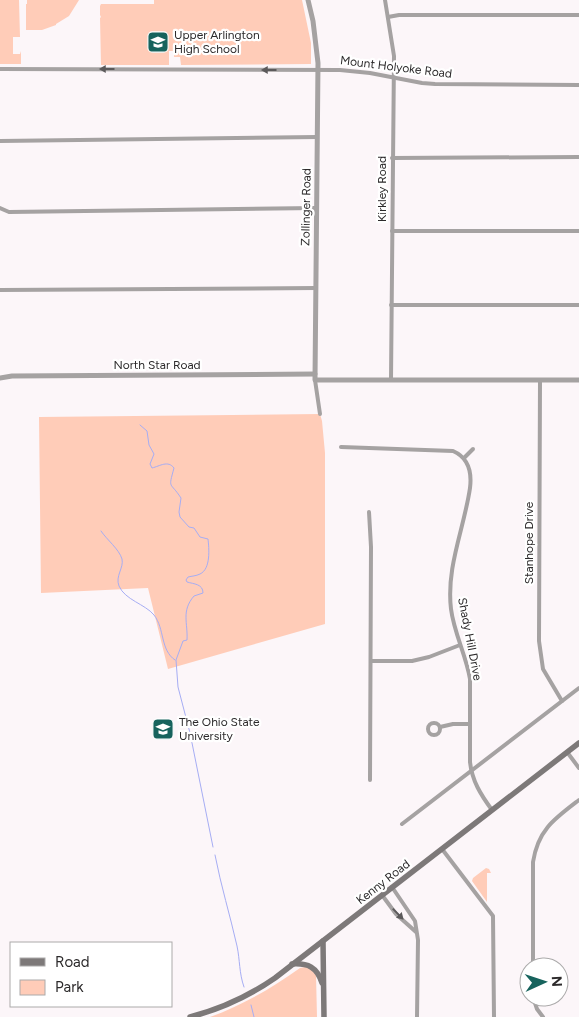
<svg xmlns="http://www.w3.org/2000/svg" width="579" height="1017" font-family="Figtree,sans-serif">
	<rect width="100%" height="100%" fill="#fcf6f9"/>
	<g fill="#ffccb8">
		<polygon points="0,0 19,0 20,37 13,37 13,54 20,54 21,51 21,64 0,64"/>
		<polygon points="27,0 79,0 69,16 56,24 56,25 42,30 26,30 26,4 27,4"/>
		<polygon points="152,0 302,0 311,43 311,64 181,65 180,57 174,57 174,51 169,51 169,65 101,65 100,18 101,17 100,15 100,6 101,4 154,4 154,0"/>
		<polygon points="320,414 322,421 325,453 325,624 168,669 148,588 41,593 39,417"/>
		<polygon points="486,868 489,869 491,873 487,873 487,902 472,881 473,878"/>
		<path d="M305,967l5,1 6,7 1,42h-107c33,-12 62,-29 90,-49z"/>
	</g>
	<g fill="none" stroke-linecap="round" stroke-linejoin="round">
		<g stroke="#a6adf4" stroke-width="1">
			<path d="M140,425l7,6 2,14 5,9 -4,10 2,4c8,-2 16,-8 22,0 -6,22 -4,13 7,30l-2,14 1,5 9,10 5,1 6,9 8,2c1,9 3,30 -8,35 -4,2 -8,2 -12,3l-2,3 1,2c7,2 16,2 16,11l-9,3c-13,15 -6,27 -7,44l-4,1 -7,19 2,27 12,46 23,114"/>
			<path d="M101,531c6,9 18,18 21,28 2,9 -7,17 -3,27 6,14 26,18 35,29 11,14 6,35 21,45"/>
			<path d="M215,855c6,31 15,60 22,91 3,14 2,27 7,41"/>
			<polyline points="251,1005 254,1017"/>
		</g>
		<g stroke="#a5a2a2" stroke-width="4">
			<polyline points="385,0 394,56 391,380"/>
			<polyline points="388,17 399,15 579,15"/>
			<polyline points="0,69 340,70 370,73 422,83 435,84 579,85"/>
			<polyline points="0,141 317,137"/>
			<polyline points="392,158 579,157"/>
			<polyline points="0,208 9,212 316,208"/>
			<polyline points="392,231 579,231"/>
			<polyline points="0,290 316,288"/>
			<polyline points="391,305 579,305"/>
			<polyline points="315,380 320,414"/>
			<polyline points="540,380 539,641 543,669 562,701"/>
			<path d="M341,447l112,4c16,7 19,21 17,37 -6,41 -24,79 -19,121 3,24 15,46 19,70v83c2,19 11,33 22,48"/>
			<polyline points="464,458 473,449"/>
			<polyline points="369,512 371,547 370,780"/>
			<polyline points="371,661 412,661 429,657 460,645"/>
			<circle cx="434" cy="729" r="6"/>
			<polyline points="440,727 453,724 469,724"/>
			<polyline points="567,752 579,768"/>
			<polyline points="402,824 579,688"/>
			<polyline points="442,849 493,916 494,1017"/>
			<polyline points="392,887 415,921 418,940 417,1017"/>
			<polyline points="382,895 396,914 416,932"/>
			<path d="M533,967v-105c5,-32 21,-43 46,-62"/>
			<polyline points="533,997 537,1009 543,1017"/>
		</g>
		<g stroke="#a5a2a2" stroke-width="5">
			<polyline points="308,0 313,21 318,63 315,380 579,380"/>
			<polyline points="0,378 12,376 315,374"/>
		</g>
		<g stroke="#7d7979" stroke-width="5.5">
			<polyline points="323,941 324,1017"/>
			<path d="M292,964c16,-1 25,3 30,19"/>
			<path d="M190,1017c31,-8 59,-21 85,-39l304,-235"/>
		</g>
	</g>
	<defs><path id="oneway-solid" d="M-6-.8H1V-3.2L6.5 0L1 3.2V.8H-6Z" transform="scale(1.25)"/></defs>
	<g fill="#5c5a5b">
		<use href="#oneway-solid" transform="translate(107 69) rotate(180)"/>
		<use href="#oneway-solid" transform="translate(269 70) rotate(-180)"/>
		<use href="#oneway-solid" transform="translate(398 914) rotate(46)"/>
	</g>
	<defs>
		<g id="school-square" transform="scale(1.125)"><rect x="-9" y="-9" width="18" height="18" rx="4" fill="#17635d" stroke="#fff"/><path d="M0-5L7-2L0 1L-7-2ZM-4 1L0 2.5L4 1V4Q0 6-4 4Z" fill="#fff"/></g>
		<g id="university-square" transform="scale(1.125)"><rect x="-9" y="-9" width="18" height="18" rx="4" fill="#17635d" stroke="#fff"/><path d="M0-5L7-2L0 1L-7-2ZM-4 1L0 2.5L4 1V4Q0 6-4 4Z" fill="#fff"/></g>
	</defs>
	<g fill-rule="evenodd">
		<use href="#school-square" x="158" y="42"/>
		<use href="#university-square" x="163" y="729"/>
	</g>
	<g text-anchor="middle" stroke-width="4.5" stroke-linejoin="round" paint-order="stroke">
		<g font-size="12" fill="#2c2a2b" stroke="#fff" text-anchor="start">
			<text x="174" y="39">Upper Arlington<tspan x="174" dy="14">High School</tspan></text>
			<text x="179" y="726">The Ohio State<tspan x="179" dy="14">University</tspan></text>
		</g>
		<g font-size="12" fill="#2c2a2b" stroke="#fff">
			<text transform="translate(396 67) rotate(7)" y="4">Mount Holyoke Road</text>
			<text transform="translate(382 189) rotate(-90)" y="4">Kirkley Road</text>
			<text transform="translate(306 207) rotate(-89)" y="4">Zollinger Road</text>
			<text x="157" y="369">North Star Road</text>
			<text transform="translate(529 543) rotate(-90)" y="4">Stanhope Drive</text>
			<text transform="translate(470 639) rotate(79)" y="4">Shady Hill Drive</text>
			<text transform="translate(383 882) rotate(-38)" y="4">Kenny Road</text>
		</g>
	</g>
	<rect x="10" y="942" width="162" height="65" fill="#ffffff" stroke="#abaaaa"/>
	<rect x="20" y="958" width="25" height="8" fill="#7d7979" stroke="#abaaaa"/>
	<text x="55" y="967" font-size="15" fill="#2c2a2b">Road</text>
	<rect x="20" y="980" width="25" height="15" fill="#ffccb8" stroke="#abaaaa"/>
	<text x="55" y="992" font-size="15" fill="#2c2a2b">Park</text>
	<g transform="translate(544 982) rotate(87)"><circle r="24" fill="#ffffff" stroke="#abaaaa"/>
	<path d="M0-4L9 19L0 12L-9 19Z" fill="#17635d"/>
	<text y="-8" font-size="14" font-weight="bold" text-anchor="middle" fill="#2c2a2b">N</text>
	</g>
</svg>
